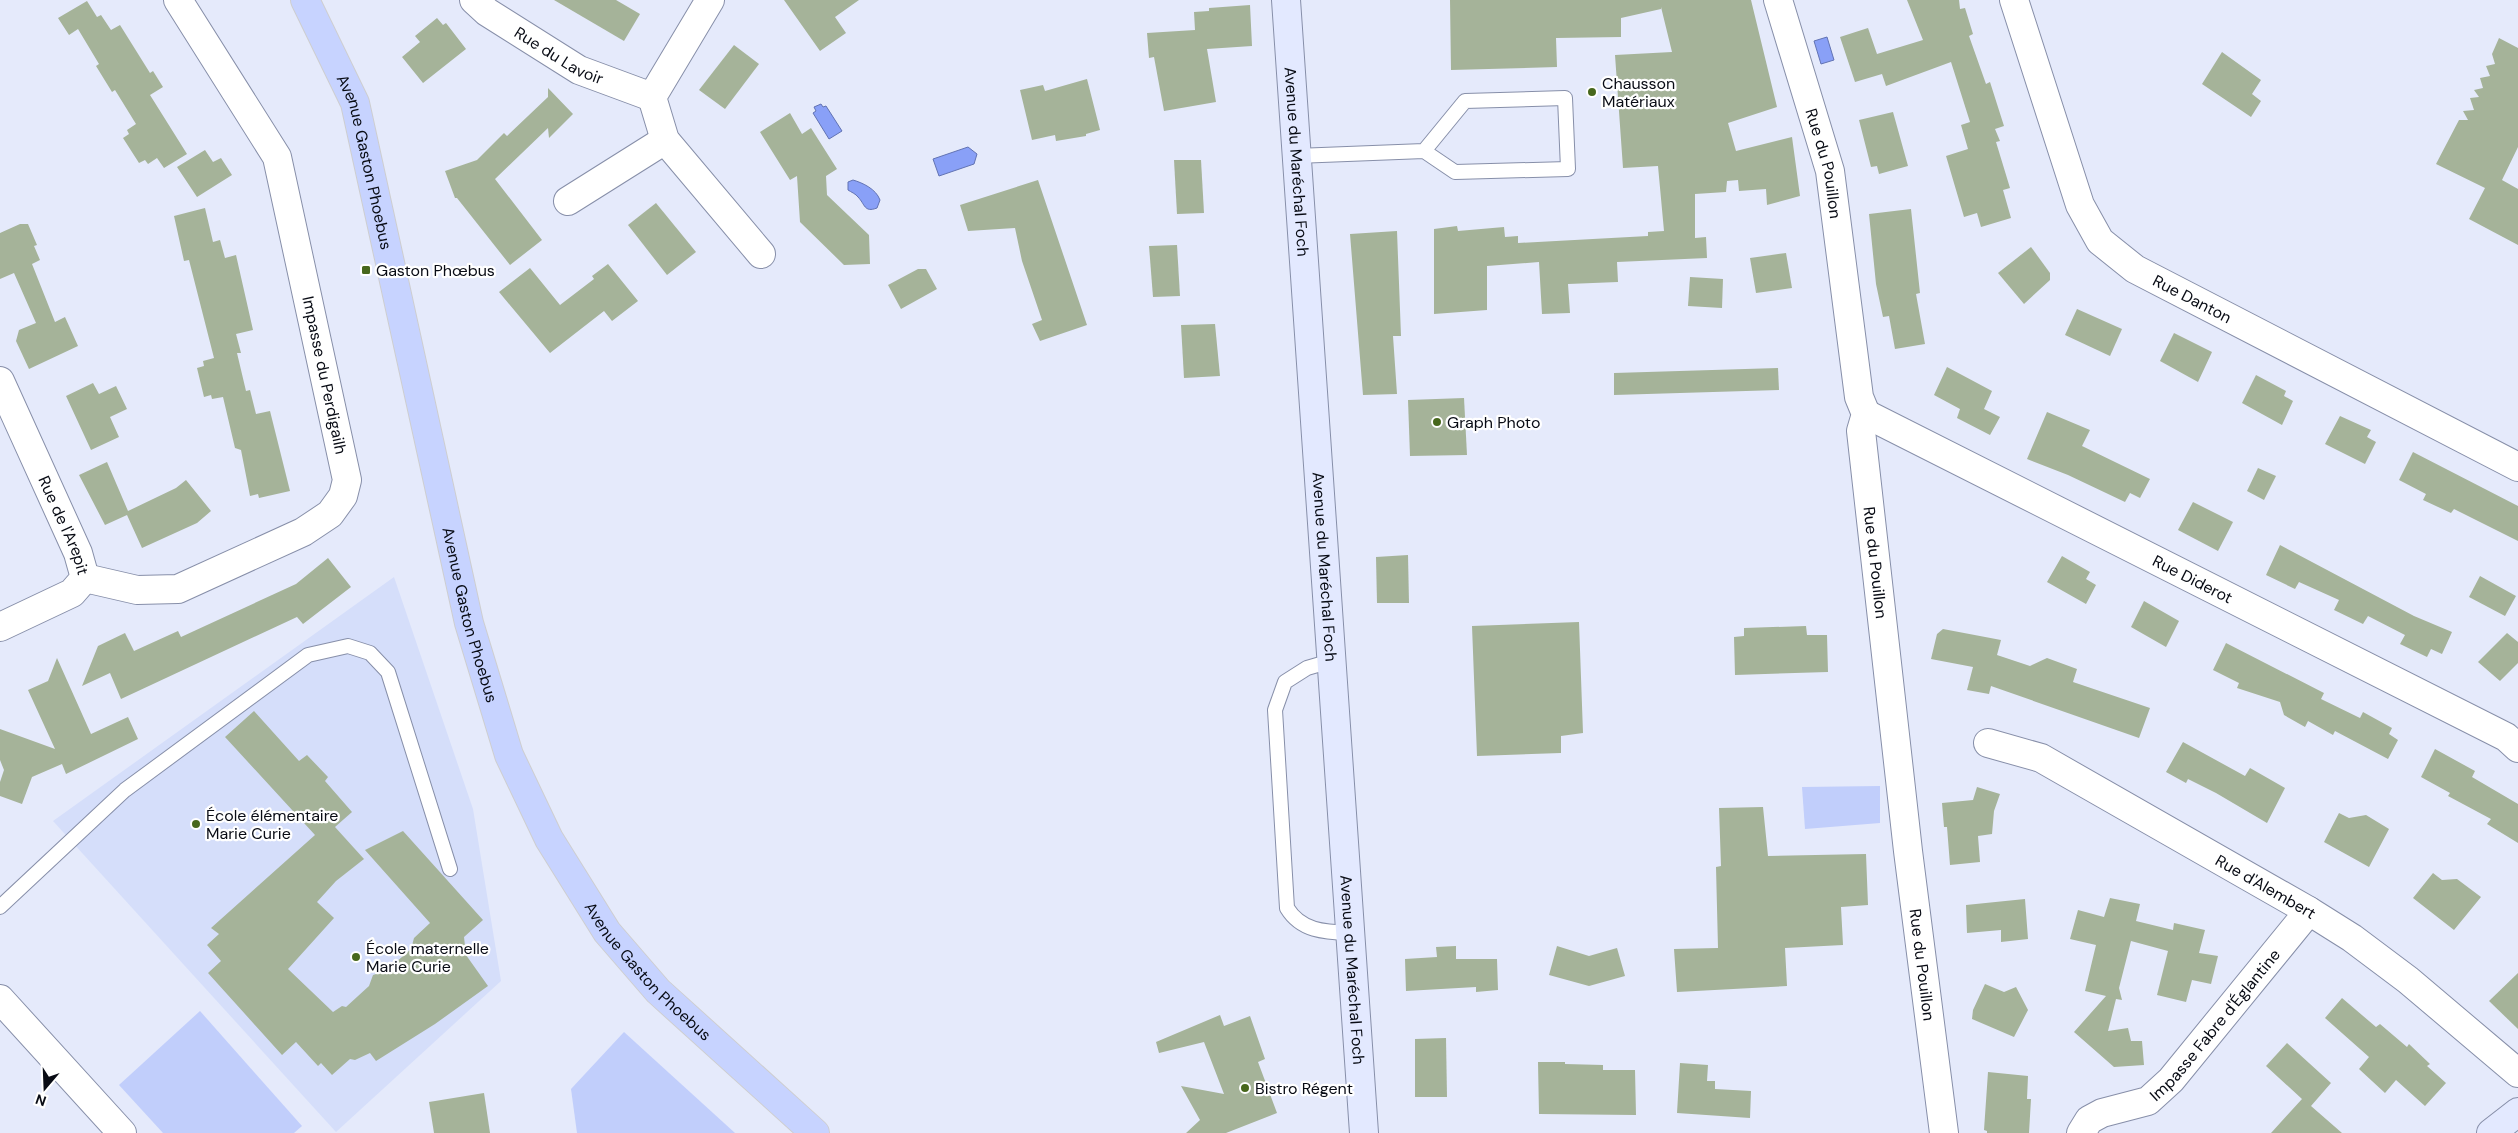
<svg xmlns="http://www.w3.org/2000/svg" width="2518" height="1133" font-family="'DM Sans',sans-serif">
	<rect width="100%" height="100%" fill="#e5eafb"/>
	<polygon fill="#d5defa" points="394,577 473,809 501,981 336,1132 53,821"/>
	<g fill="#c1cefb">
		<polygon points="1880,786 1880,823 1805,829 1802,787"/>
		<polygon points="200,1011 302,1126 294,1133 163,1133 119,1085"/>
		<polygon points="624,1032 735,1133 577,1133 571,1089"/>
	</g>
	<g fill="#89a0f7" stroke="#6273b3">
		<polygon points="1827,37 1834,60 1821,64 1814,41"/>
		<polygon points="821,104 823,107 826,106 842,131 829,139 813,113 816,111 814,107"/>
		<polygon points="968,147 977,154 974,164 939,176 933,159"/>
		<path d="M853,180c10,3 23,9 27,20l-3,8c-13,5 -12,-4 -19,-11 -2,-3 -7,-5 -10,-7v-8z"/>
	</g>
	<g fill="#a5b399">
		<polygon points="554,0 616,0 640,14 624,41"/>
		<polygon points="784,0 859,0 835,17 846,33 820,51"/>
		<polygon points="1450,0 1751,0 1777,107 1728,123 1736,151 1792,137 1800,196 1767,205 1766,189 1739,191 1738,180 1727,181 1726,192 1695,194 1695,238 1706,237 1707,258 1617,262 1618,282 1568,284 1570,313 1542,314 1539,262 1487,266 1487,310 1434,314 1434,229 1457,226 1458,231 1504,227 1505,237 1518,236 1518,243 1648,236 1648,232 1664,231 1658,166 1623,168 1615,55 1672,52 1661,7 1661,9 1621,18 1621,37 1556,38 1557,67 1451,70"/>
		<polygon points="1907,0 1959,0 1960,9 1965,8 1973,34 1969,36 1986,84 1990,82 2004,126 1995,129 2000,141 1996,142 2010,188 2003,190 2011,218 1981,227 1977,213 1964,217 1946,156 1968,149 1961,125 1970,122 1951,62 1886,86 1882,74 1855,82 1840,37 1868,28 1877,54 1923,40"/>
		<polygon points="87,1 97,17 101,15 111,30 120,25 150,73 153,71 163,87 150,95 187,154 164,168 157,158 148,164 145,160 139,163 123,138 129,134 127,130 136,124 115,90 112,92 96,66 99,64 78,29 69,35 58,18"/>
		<polygon points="1250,5 1252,46 1207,49 1216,102 1164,111 1154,57 1149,58 1147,33 1195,30 1194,12 1209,11 1209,8"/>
		<polygon points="437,18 443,25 446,23 466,49 423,83 402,57 420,42 415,36"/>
		<polygon points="2499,38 2518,48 2518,147 2502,180 2518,189 2518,245 2469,219 2485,188 2436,164 2459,120 2468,120 2463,111 2474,110 2470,98 2479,97 2474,90 2483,88 2480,78 2490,76 2486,66 2495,64 2492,54"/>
		<polygon points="734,45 759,64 725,109 699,90"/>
		<polygon points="2222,52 2261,80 2252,94 2261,101 2251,117 2202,84"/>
		<polygon points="1087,79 1100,130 1086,134 1086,136 1056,141 1055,135 1032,140 1020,90 1043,85 1045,91"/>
		<polygon points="548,88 573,114 549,138 548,128 495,179 542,240 510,265 457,198 455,198 445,171 477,160 504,133 507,136 548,97"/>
		<polygon points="1893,112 1908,166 1879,174 1877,166 1871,167 1859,120"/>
		<polygon points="790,113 802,134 811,128 837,169 826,176 827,195 869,235 870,264 844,265 800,222 797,176 790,180 760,132"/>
		<polygon points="205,150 213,162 221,158 232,175 197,197 177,167"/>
		<polygon points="1174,160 1201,160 1204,213 1177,214"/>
		<polygon points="1038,180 1087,325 1040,341 1032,324 1042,320 1022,261 1015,228 968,231 960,205"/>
		<polygon points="656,203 696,252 667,275 628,225"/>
		<polygon points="205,208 213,242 220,240 225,258 236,255 253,330 236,334 241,353 237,353 246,391 250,390 256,414 270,411 290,491 259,498 258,494 250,496 241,450 235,448 223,397 212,399 211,395 204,397 197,368 204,366 203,361 214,358 189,260 184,261 174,216"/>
		<polygon points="1911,209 1920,293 1916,294 1925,344 1895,349 1889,316 1883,317 1876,284 1869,214"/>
		<polygon points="20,224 28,224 37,245 34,246 40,260 32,264 55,322 65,317 78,346 29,369 16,341 19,330 36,323 14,273 0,279 0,233"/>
		<polygon points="1397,231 1401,336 1393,336 1397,394 1363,395 1350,234"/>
		<polygon points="1177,245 1180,296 1153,297 1149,246"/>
		<polygon points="2031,247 2050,273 2050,280 2024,304 1998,273"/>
		<polygon points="1786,253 1792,288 1756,293 1750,258"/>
		<polygon points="608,264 638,301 612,321 604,311 550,353 499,292 530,268 560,305 594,279 592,276"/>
		<polygon points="918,269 926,269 937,289 901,309 888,285"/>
		<polygon points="1690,277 1723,279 1722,308 1688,306"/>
		<polygon points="2077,309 2122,329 2110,356 2065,335"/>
		<polygon points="1215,324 1220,376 1184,378 1181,325"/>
		<polygon points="2174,333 2212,352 2198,382 2160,361"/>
		<polygon points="1947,367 1992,391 1984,409 2000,417 1990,435 1957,418 1960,409 1934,395"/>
		<polygon points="1778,368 1779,390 1614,395 1614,373"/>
		<polygon points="2256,375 2286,391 2284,396 2293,401 2282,425 2242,403"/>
		<polygon points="93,383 99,394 116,386 127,409 110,417 119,437 91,450 66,396"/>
		<polygon points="1464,398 1467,455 1410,456 1408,400"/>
		<polygon points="2047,412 2090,430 2082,446 2150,479 2140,498 2130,493 2125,502 2068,475 2027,459"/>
		<polygon points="2340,416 2371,430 2367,437 2376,442 2365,464 2325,444"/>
		<polygon points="2413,452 2518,506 2518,541 2454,509 2451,513 2423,500 2426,494 2399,480"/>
		<polygon points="107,462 128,511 176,488 186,480 211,511 197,523 142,548 127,515 105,525 79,475"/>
		<polygon points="2258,468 2276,476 2264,500 2247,491"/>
		<polygon points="2193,502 2233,522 2218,551 2178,530"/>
		<polygon points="2280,545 2414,616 2452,632 2442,654 2431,649 2427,657 2400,644 2405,635 2368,616 2363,624 2334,610 2339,600 2299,582 2295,589 2266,575"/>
		<polygon points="1408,555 1409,603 1377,603 1376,557"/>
		<polygon points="2062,556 2090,572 2086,579 2096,585 2086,604 2047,582"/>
		<polygon points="328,558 351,587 303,624 297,617 121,699 110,673 82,686 98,646 125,633 134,651 178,631 181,637 296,584"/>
		<polygon points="2480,576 2516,596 2505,616 2469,597"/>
		<polygon points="2144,601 2179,621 2166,647 2131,627"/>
		<polygon points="1579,622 1583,733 1561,736 1561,753 1477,756 1472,626"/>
		<polygon points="1806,626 1807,635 1827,635 1828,672 1735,675 1734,637 1744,636 1744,628"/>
		<polygon points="1943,629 2001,640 1997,655 2030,666 2047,658 2077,669 2073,682 2150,708 2139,738 1991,686 1989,694 1967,690 1973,667 1931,659 1937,634"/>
		<polygon points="2507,633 2518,642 2518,663 2500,681 2478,662"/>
		<polygon points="2226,643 2324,693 2321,699 2360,718 2363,712 2392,728 2389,734 2398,740 2388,759 2335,731 2333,735 2308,721 2305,727 2284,715 2280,702 2237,688 2239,683 2213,670"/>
		<polygon points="57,658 91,734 128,717 138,739 66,774 62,764 32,777 22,804 0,796 0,782 4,770 0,760 0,729 55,749 28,690 48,681"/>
		<polygon points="254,711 299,761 307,755 328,777 325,781 352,812 335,827 364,859 336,881 317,902 334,918 288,969 333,1012 342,1006 346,1007 369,986 373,975 386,971 411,949 414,938 430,923 365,850 403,831 483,920 464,937 466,955 488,986 435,1024 376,1061 370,1053 355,1060 350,1059 332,1075 321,1063 318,1066 296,1042 282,1055 208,973 221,961 207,945 219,934 211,928 315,835 225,737"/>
		<polygon points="2183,742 2245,776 2250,768 2285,788 2267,823 2216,793 2188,779 2186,783 2166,772"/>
		<polygon points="2435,749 2475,771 2472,777 2518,804 2518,843 2487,824 2491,819 2448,796 2450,793 2421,777"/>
		<polygon points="1977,787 2000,794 1994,811 1992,834 1978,836 1980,862 1950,865 1947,827 1944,827 1942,803 1973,800"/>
		<polygon points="1763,807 1768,856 1866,854 1868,905 1841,907 1843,945 1785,948 1787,986 1677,992 1674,949 1718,948 1716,867 1721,866 1719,808"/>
		<polygon points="2339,813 2349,818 2366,815 2389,829 2369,867 2324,842"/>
		<polygon points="2433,873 2442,880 2457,879 2481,897 2454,930 2413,898"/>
		<polygon points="2110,898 2140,904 2136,921 2173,930 2174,923 2205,930 2199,953 2218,956 2211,984 2192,980 2186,1002 2157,995 2168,951 2131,941 2119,988 2122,1000 2116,999 2108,1031 2128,1028 2131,1041 2142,1041 2144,1065 2114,1067 2074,1032 2106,996 2085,991 2096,945 2070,939 2078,910 2104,917"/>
		<polygon points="2025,899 2028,939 2001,942 2001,930 1967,933 1966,905"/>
		<polygon points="1456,946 1456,959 1497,959 1498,990 1476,992 1476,987 1406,991 1405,959 1437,957 1436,947"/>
		<polygon points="1557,946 1589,956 1617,948 1625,976 1589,986 1549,975"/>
		<polygon points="2518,973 2518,1029 2489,1001"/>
		<polygon points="1985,984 2004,992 2016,987 2028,1010 2014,1037 1972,1019 1973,1010"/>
		<polygon points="2342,998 2376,1027 2380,1024 2407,1047 2409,1044 2430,1064 2427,1066 2446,1083 2425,1106 2396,1080 2385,1093 2359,1069 2369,1057 2325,1018"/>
		<polygon points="1220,1015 1224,1026 1250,1016 1265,1059 1258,1062 1277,1113 1226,1133 1186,1133 1200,1120 1181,1086 1224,1094 1204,1042 1159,1053 1156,1042"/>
		<polygon points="1446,1038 1447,1097 1415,1097 1415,1039"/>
		<polygon points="2287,1043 2331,1083 2311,1106 2342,1133 2271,1133 2302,1099 2266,1066"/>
		<polygon points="1538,1062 1565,1062 1565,1064 1603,1065 1603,1070 1635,1070 1636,1115 1539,1114"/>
		<polygon points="1680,1063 1708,1065 1707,1081 1715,1081 1715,1089 1751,1091 1750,1118 1677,1113"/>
		<polygon points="1988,1072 2028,1076 2027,1099 2031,1099 2029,1133 1987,1133 1987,1131 1984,1130"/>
		<polygon points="484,1093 490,1133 434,1133 429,1102"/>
	</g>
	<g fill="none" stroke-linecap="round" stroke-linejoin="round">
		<g stroke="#878fa9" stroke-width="16">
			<g id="lane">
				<polyline points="1296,156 1424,151 1455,172 1568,169 1565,98 1465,101 1424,151"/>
				<path d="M1331,661l-24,7 -22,14 -10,28 12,198c14,23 37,24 63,25"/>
				<polyline points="0,907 125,790 308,655 348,646 370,653 388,672 450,869"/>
			</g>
		</g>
		<g stroke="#878fa9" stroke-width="30">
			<g id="street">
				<path id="s1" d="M474,0l13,12 92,58 73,27"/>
				<polyline points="710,0 652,97 665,140 761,254"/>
				<path id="s2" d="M1778,0l52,171 29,226 7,17 -5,17 47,420 36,282"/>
				<path id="s3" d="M2014,0l66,205 20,36 35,28 383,198"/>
				<polyline points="568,201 665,140"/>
				<path id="s4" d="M0,381l78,172 7,25 -13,15 -72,34"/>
				<path id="s5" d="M1866,414l640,323 12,11"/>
				<polyline points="85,578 137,590 178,589 303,532 330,514 343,496 347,480 277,157 178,0"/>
				<path id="s6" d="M1988,743l53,15 268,153 43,27 56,42 110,93"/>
				<polyline points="0,999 122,1133"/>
				<path id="s7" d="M2081,1133l8,-13 13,-7 46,-12 23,-21 138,-169"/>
			</g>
		</g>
		<g stroke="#878fa9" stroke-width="30">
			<g id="secondary">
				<path id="s8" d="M1286,0l78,1133"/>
				<polyline points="2491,1133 2518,1112"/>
			</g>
		</g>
		<g stroke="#ceced0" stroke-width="30">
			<g id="primary">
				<path id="s9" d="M305,0l50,103 114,520 40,132 40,84 58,93 51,59 157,142"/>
			</g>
		</g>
		<use href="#lane" stroke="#fff" stroke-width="14"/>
		<use href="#street" stroke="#fff" stroke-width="28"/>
		<use href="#secondary" stroke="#e3e9ff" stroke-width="28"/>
		<use href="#primary" stroke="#c7d3ff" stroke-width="28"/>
	</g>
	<g fill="#47671c" stroke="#fff" stroke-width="2">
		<circle cx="1592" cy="92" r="5"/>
		<rect x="361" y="265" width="10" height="10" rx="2.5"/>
		<circle cx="1437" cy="422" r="5"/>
		<circle cx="196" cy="824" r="5"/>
		<circle cx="356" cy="957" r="5"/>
		<circle cx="1245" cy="1088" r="5"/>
	</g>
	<g text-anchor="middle" stroke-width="4.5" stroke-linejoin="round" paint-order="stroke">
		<g font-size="16" fill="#080b14" stroke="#fff">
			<text dy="6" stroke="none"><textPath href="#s1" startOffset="102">Rue du Lavoir</textPath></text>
			<text dy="6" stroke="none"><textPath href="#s9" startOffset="174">Avenue Gaston Phoebus</textPath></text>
			<text dy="6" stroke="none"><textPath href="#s8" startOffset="162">Avenue du Maréchal Foch</textPath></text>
			<text dy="6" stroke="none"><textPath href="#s2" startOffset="170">Rue du Pouillon</textPath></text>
			<text dy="6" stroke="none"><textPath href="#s3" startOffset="366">Rue Danton</textPath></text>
			<text transform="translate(325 375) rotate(78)" y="6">Impasse du Perdigailh</text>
			<text dy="6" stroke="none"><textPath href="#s4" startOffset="158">Rue de l'Arepit</textPath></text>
			<text dy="6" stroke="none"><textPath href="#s2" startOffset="575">Rue du Pouillon</textPath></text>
			<text dy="6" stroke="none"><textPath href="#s8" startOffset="568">Avenue du Maréchal Foch</textPath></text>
			<text dy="6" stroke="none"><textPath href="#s5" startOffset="366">Rue Diderot</textPath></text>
			<text dy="6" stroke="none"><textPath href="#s9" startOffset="639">Avenue Gaston Phoebus</textPath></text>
			<text dy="6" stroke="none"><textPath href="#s6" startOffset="314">Rue d'Alembert</textPath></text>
			<text dy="6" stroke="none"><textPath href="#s2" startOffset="980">Rue du Pouillon</textPath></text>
			<text dy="6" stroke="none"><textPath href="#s9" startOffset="1044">Avenue Gaston Phoebus</textPath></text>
			<text dy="6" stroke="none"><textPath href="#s8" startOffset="972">Avenue du Maréchal Foch</textPath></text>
			<text dy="6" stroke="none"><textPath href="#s7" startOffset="179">Impasse Fabre d'Églantine</textPath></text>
		</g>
		<g font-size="16" fill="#080b14" stroke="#fff" text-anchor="start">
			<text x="1602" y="89">Chausson<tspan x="1602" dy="18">Matériaux</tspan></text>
			<text x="376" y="276">Gaston Phœbus</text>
			<text x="1447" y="428">Graph Photo</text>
			<text x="206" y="821">École élémentaire<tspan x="206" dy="18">Marie Curie</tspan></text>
			<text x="366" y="954">École maternelle<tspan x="366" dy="18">Marie Curie</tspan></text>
			<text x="1255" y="1094">Bistro Régent</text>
		</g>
	</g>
	<g transform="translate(45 1088) rotate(199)" stroke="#ffffff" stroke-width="4" paint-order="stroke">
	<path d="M0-4L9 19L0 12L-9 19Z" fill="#080b14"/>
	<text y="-8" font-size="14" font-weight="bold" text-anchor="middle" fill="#080b14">N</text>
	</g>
</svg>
